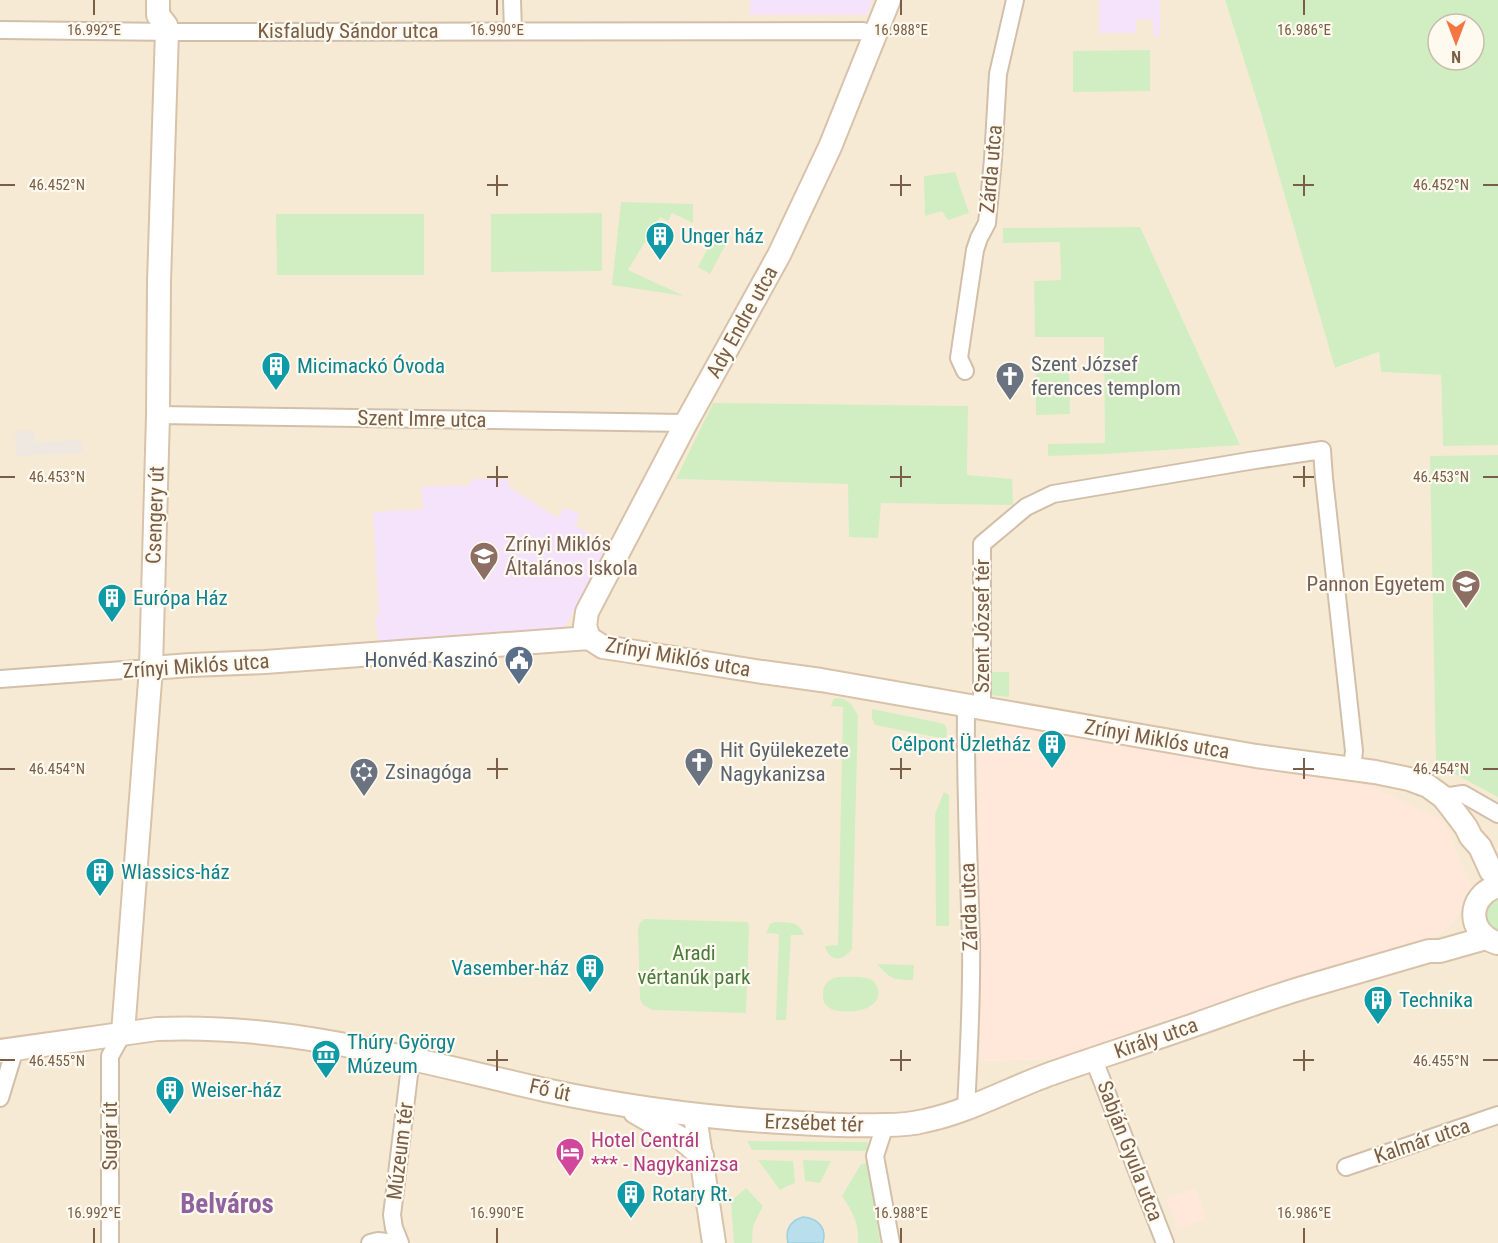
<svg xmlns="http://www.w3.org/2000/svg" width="1498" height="1243" font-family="'Roboto Condensed',sans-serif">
	<rect width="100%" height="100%" fill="#fef7e6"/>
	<path fill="#f7ead4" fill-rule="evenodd" d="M0,0h1225l36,114 75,254 43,-16 2,20 60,3 2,70h55v798h-1498zM1435,936l-48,14 -250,79 -71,28 -19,2 -67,2z"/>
	<g fill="#ffe8da">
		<polygon points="1009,720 1368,785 1444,821 1473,891 1451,926 1435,936 1387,950 1137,1029 1066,1057 1047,1059 980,1061 978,757 1004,723"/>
		<polygon points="1195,1188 1206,1218 1178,1229 1166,1199"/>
	</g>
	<polygon fill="#eee8e0" points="15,431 34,431 35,442 81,440 83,453 16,456"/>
	<g fill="#f4e3fb">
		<polygon points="750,0 872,0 868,15 750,15"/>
		<polygon points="1099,0 1160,0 1160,36 1153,36 1153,19 1136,20 1136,33 1099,33"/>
		<polygon points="471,479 508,479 509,487 558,518 564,507 580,514 575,525 611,546 564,628 378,641 375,616 379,615 373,512 423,509 421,487 471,485"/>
	</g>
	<g fill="#d1eec3" fill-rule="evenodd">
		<path d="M1225,0h273v445l-55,1 -2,-71 -60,-3 -2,-20 -44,16 -74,-254zM1438,24h36v36h-36z"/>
		<polygon points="1150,50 1150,91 1073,92 1073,51"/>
		<polygon points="955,172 969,213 948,220 942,211 925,216 924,176"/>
		<polygon points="621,202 693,204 693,223 672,213 668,221 660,217 628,270 684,296 612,285"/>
		<polygon points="602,213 602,271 491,272 491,214"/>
		<polygon points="276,214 424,214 424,275 277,275"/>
		<polygon points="1140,227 1240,445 1105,454 1048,456 1048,444 1105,443 1104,337 1035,337 1034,281 1061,280 1060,242 1003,243 1003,228"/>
		<polygon points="715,235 727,242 710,274 698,267"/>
		<polygon points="1036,369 1069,369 1070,414 1036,415"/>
		<polygon points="713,403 968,406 967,475 1012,479 1013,505 881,503 878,538 849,537 848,484 676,479"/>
		<polygon points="1498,455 1498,797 1436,764 1430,456"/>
		<polygon points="991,672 1009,672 1009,697 991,695"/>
		<path d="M836,698c11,-1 18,8 22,18l-6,233c-9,13 -23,13 -27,-3l13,-1 5,-238 -12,-1 2,-6z"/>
		<polygon points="872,709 941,723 945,725 947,729 946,739 875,725 872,718"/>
		<polygon points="944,792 949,795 949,926 936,926 935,814"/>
		<path d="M1498,896v37l-13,-12c-1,-15 0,-16 13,-25z"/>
		<polygon points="644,919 748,922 749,928 746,1013 653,1010 643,1005 640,999 638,929 640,923"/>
		<path d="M775,922c13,1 24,-2 29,13h-13l-5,85h-10l3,-86 -13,-1 4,-9z"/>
		<path d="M877,964l37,1 -1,15c-21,0 -22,-1 -36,-16z"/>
		<path d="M837,977c10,0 23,-1 33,2 4,2 7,6 8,11 4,21 -30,24 -44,20 -6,-2 -11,-6 -11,-13 -1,-11 4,-17 14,-20z"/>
		<polygon points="747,1141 867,1142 869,1151 752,1150"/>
		<polygon points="758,1160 793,1161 795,1183 787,1186 780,1190"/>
		<polygon points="803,1160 831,1161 820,1183 805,1181"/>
		<path d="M868,1163l12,80h-22c1,-21 -5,-30 -16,-47l19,-32z"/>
		<polygon points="746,1188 763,1206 753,1226 752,1243 734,1243 731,1201"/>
	</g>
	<path fill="#b8dfeb" stroke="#9dcfde" stroke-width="1.5" d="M803,1217c15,1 24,11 20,26h-35c-3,-13 2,-22 15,-26z"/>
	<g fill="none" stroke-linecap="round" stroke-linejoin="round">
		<g stroke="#d2bfaa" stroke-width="20">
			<g id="street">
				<polyline points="512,0 513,31"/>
				<polyline points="0,30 175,32 863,31 871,34 875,37"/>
				<polyline points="965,371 959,358 975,250 979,238 987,223 993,159 998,74 1015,0"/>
				<polyline points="158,415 686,423"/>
				<polyline points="0,679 151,668"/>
				<polyline points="982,707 982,544 1026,507 1053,494 1249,461 1322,450 1324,478 1354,751 1352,769"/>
				<polyline points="1443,797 1463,794 1498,814"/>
				<polyline points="1094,1060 1165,1243"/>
				<polyline points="0,1098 15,1049"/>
				<path d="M966,1108c3,-55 6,-110 5,-165 -2,-79 -6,-159 -5,-238"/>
				<polyline points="885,1125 875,1156 891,1243"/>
				<polyline points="1346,1167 1498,1115"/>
				<polyline points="110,1243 110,1056 123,1033"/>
				<polyline points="370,1243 378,1241 396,1243"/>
				<polyline points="400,1243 394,1228 392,1215 411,1058"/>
			</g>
		</g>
		<g stroke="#d8c2aa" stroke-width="26">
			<g id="secondary">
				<polyline points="589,638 585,626 587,612 686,423 779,255 830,147 889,0"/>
				<polyline points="151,668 191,665 265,662 589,638 603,647 617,649 762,672 821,680 1256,756 1375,772 1409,779 1428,786 1443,797 1451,807 1466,827 1471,837 1480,847 1491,871 1498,877"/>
				<path d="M1497,943c-31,-10 -30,-48 1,-57"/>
				<polyline points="123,1033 151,668 158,415 159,282 167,31 166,25 158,15 158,0"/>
				<path d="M0,1051l157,-22c132,-6 261,32 388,61 84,18 169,29 254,33 29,2 57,3 86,2 13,0 27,-1 39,-4 45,-9 86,-33 129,-48 48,-17 96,-32 144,-49 37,-13 74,-27 112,-38 40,-12 80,-23 120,-35h11l46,-13"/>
				<polyline points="635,1112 682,1139 702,1156"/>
				<polyline points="695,1116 714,1243"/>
			</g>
		</g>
		<use href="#street" stroke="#fff" stroke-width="16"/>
		<use href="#secondary" stroke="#fff" stroke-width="22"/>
	</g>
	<path fill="none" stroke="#7b5e47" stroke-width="2" d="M94,0v15M497,0v15M901,0v15M1304,0v15M497,175v21M901,175v21M1304,175v21M0,185h15M487,185h21M890,185h21M1293,185h21M1483,185h15M497,466v21M901,466v21M1304,466v21M0,477h15M487,477h21M890,477h21M1293,477h21M1483,477h15M497,758v21M901,758v21M1304,758v21M0,769h15M487,769h21M890,769h21M1293,769h21M1483,769h15M497,1050v21M901,1050v21M1304,1050v21M0,1060h15M487,1060h21M890,1060h21M1293,1060h21M1483,1060h15M94,1228v15M497,1228v15M901,1228v15M1304,1228v15"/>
	<defs>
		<g id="building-pin" transform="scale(1.5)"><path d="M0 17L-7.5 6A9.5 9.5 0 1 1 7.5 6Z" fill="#0f9aa8" stroke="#fffaef"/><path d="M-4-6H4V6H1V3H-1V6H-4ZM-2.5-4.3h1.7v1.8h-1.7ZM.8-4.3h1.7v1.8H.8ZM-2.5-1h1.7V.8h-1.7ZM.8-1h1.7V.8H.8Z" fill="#fff"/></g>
		<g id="church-pin" transform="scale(1.5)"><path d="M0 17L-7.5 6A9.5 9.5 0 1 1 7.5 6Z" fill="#6b7280" stroke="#fffaef"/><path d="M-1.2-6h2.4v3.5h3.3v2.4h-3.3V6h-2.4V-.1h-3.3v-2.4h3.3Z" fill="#fff"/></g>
		<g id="school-pin" transform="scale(1.5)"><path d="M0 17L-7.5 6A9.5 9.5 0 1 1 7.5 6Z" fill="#8d6e63" stroke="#fffaef"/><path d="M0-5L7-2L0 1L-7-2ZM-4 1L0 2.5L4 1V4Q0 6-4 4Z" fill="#fff"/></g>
		<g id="university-pin" transform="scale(1.5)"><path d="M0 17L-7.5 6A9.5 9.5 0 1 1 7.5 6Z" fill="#8d6e63" stroke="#fffaef"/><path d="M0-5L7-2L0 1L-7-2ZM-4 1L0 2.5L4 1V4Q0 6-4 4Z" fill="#fff"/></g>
		<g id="civic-pin" transform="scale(1.5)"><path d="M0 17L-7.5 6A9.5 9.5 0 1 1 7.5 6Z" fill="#5c6f8a" stroke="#fffaef"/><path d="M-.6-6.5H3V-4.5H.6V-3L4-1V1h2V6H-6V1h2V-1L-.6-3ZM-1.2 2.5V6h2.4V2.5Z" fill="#fff"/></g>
		<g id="synagogue-pin" transform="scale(1.5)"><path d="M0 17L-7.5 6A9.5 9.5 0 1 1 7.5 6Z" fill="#6b7280" stroke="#fffaef"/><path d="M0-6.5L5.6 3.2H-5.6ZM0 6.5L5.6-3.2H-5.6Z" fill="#fff"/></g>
		<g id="museum-pin" transform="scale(1.5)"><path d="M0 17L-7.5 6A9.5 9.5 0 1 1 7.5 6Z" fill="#0f9aa8" stroke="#fffaef"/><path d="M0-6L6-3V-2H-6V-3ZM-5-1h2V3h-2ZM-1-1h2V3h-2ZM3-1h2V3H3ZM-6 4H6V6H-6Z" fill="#fff"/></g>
		<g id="hotel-pin" transform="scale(1.5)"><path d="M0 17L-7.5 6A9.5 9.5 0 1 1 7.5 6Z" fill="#d1479c" stroke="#fffaef"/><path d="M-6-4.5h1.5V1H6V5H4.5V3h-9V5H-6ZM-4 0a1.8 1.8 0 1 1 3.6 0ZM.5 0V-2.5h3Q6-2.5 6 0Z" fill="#fff"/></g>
	</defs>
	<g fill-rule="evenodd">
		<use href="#building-pin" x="660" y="236"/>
		<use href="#building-pin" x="276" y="366"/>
		<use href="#church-pin" x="1010" y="376"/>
		<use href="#school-pin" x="484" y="556"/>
		<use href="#university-pin" x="1466" y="584"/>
		<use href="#building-pin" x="112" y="598"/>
		<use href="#civic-pin" x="519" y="660"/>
		<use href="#building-pin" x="1052" y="744"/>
		<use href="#church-pin" x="699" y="762"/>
		<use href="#synagogue-pin" x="364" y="772"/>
		<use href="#building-pin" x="100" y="872"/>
		<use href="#building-pin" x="590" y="968"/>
		<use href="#building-pin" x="1378" y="1000"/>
		<use href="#museum-pin" x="326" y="1054"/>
		<use href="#building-pin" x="170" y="1090"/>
		<use href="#hotel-pin" x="570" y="1152"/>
		<use href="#building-pin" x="631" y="1194"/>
	</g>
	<g text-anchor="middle" stroke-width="4.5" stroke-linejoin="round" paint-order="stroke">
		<g font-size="21" fill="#7b5e47" stroke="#fffaef">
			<text x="348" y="38">Kisfaludy Sándor utca</text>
			<text transform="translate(991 169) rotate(-85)" y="7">Zárda utca</text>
			<text transform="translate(742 322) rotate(-61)" y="7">Ady Endre utca</text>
			<text transform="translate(422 419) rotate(1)" y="7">Szent Imre utca</text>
			<text transform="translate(155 515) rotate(-88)" y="7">Csengery út</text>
			<text transform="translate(982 626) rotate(-90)" y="7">Szent József tér</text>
			<text transform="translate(678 657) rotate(10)" y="7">Zrínyi Miklós utca</text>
			<text transform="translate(196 666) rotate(-4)" y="7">Zrínyi Miklós utca</text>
			<text transform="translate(1157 739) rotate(10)" y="7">Zrínyi Miklós utca</text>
			<text transform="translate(969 907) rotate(-92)" y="7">Zárda utca</text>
			<text transform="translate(1156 1038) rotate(-19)" y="7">Király utca</text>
			<text transform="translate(550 1090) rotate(12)" y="7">Fő út</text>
			<text transform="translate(814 1123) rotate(2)" y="7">Erzsébet tér</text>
			<text transform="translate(110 1136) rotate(-90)" y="7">Sugár út</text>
			<text transform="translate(1422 1141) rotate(-19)" y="7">Kalmár utca</text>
			<text transform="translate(400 1151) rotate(-83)" y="7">Múzeum tér</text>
			<text transform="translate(1130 1151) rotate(69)" y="7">Sabján Gyula utca</text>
		</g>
		<g font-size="21" fill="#0d838f" stroke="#fffaef" text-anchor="start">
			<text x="681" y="243">Unger ház</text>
			<text x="297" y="373">Micimackó Óvoda</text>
			<text x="133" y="605">Európa Ház</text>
			<text x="1031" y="751" text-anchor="end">Célpont Üzletház</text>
			<text x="121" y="879">Wlassics-ház</text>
			<text x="569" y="975" text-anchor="end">Vasember-ház</text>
			<text x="1399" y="1007">Technika</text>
			<text x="347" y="1049">Thúry György<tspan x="347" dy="24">Múzeum</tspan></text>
			<text x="191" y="1097">Weiser-ház</text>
			<text x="652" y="1201">Rotary Rt.</text>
		</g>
		<g font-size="21" fill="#5b616d" stroke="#fffaef" text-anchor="start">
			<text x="1031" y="371">Szent József<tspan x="1031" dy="24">ferences templom</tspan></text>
			<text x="720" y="757">Hit Gyülekezete<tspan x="720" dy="24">Nagykanizsa</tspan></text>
			<text x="385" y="779">Zsinagóga</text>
		</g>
		<g font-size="21" fill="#785e54" stroke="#fffaef" text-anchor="start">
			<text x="505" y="551">Zrínyi Miklós<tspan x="505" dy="24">Általános Iskola</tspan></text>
			<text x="1445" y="591" text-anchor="end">Pannon Egyetem</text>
		</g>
		<g font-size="21" fill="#4e5e75" stroke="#fffaef" text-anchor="end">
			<text x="498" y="667">Honvéd Kaszinó</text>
		</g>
		<g font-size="21" fill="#497c3c" stroke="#fffaef">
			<text x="694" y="960">Aradi<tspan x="694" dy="24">vértanúk park</tspan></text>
		</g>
		<g font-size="21" fill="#b23c85" stroke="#fffaef" text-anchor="start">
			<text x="591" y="1147">Hotel Centrál<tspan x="591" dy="24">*** - Nagykanizsa</tspan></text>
		</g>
		<g font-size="27" font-weight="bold" fill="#8f639f" stroke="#fffaef">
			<text x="227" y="1213">Belváros</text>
		</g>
	</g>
	<g font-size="15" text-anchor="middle" fill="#7b5e47" stroke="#fffaef" stroke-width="4.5" stroke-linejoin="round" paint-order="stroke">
		<text x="94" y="35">16.992°E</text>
		<text x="497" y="35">16.990°E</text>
		<text x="901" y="35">16.988°E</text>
		<text x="1304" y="35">16.986°E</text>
		<text x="1441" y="190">46.452°N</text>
		<text x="57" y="190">46.452°N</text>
		<text x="1441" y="482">46.453°N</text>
		<text x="57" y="482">46.453°N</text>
		<text x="1441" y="774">46.454°N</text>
		<text x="57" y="774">46.454°N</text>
		<text x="1441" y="1066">46.455°N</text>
		<text x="57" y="1066">46.455°N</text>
		<text x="94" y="1218">16.992°E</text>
		<text x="497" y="1218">16.990°E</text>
		<text x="901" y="1218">16.988°E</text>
		<text x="1304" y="1218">16.986°E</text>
	</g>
	<g transform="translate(1456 42) rotate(180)"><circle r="28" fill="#fffaef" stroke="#cabcac" stroke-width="1.5"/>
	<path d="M0-4.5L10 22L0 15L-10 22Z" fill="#f47640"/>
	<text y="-9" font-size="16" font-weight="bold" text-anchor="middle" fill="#7b5e47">N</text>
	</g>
</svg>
